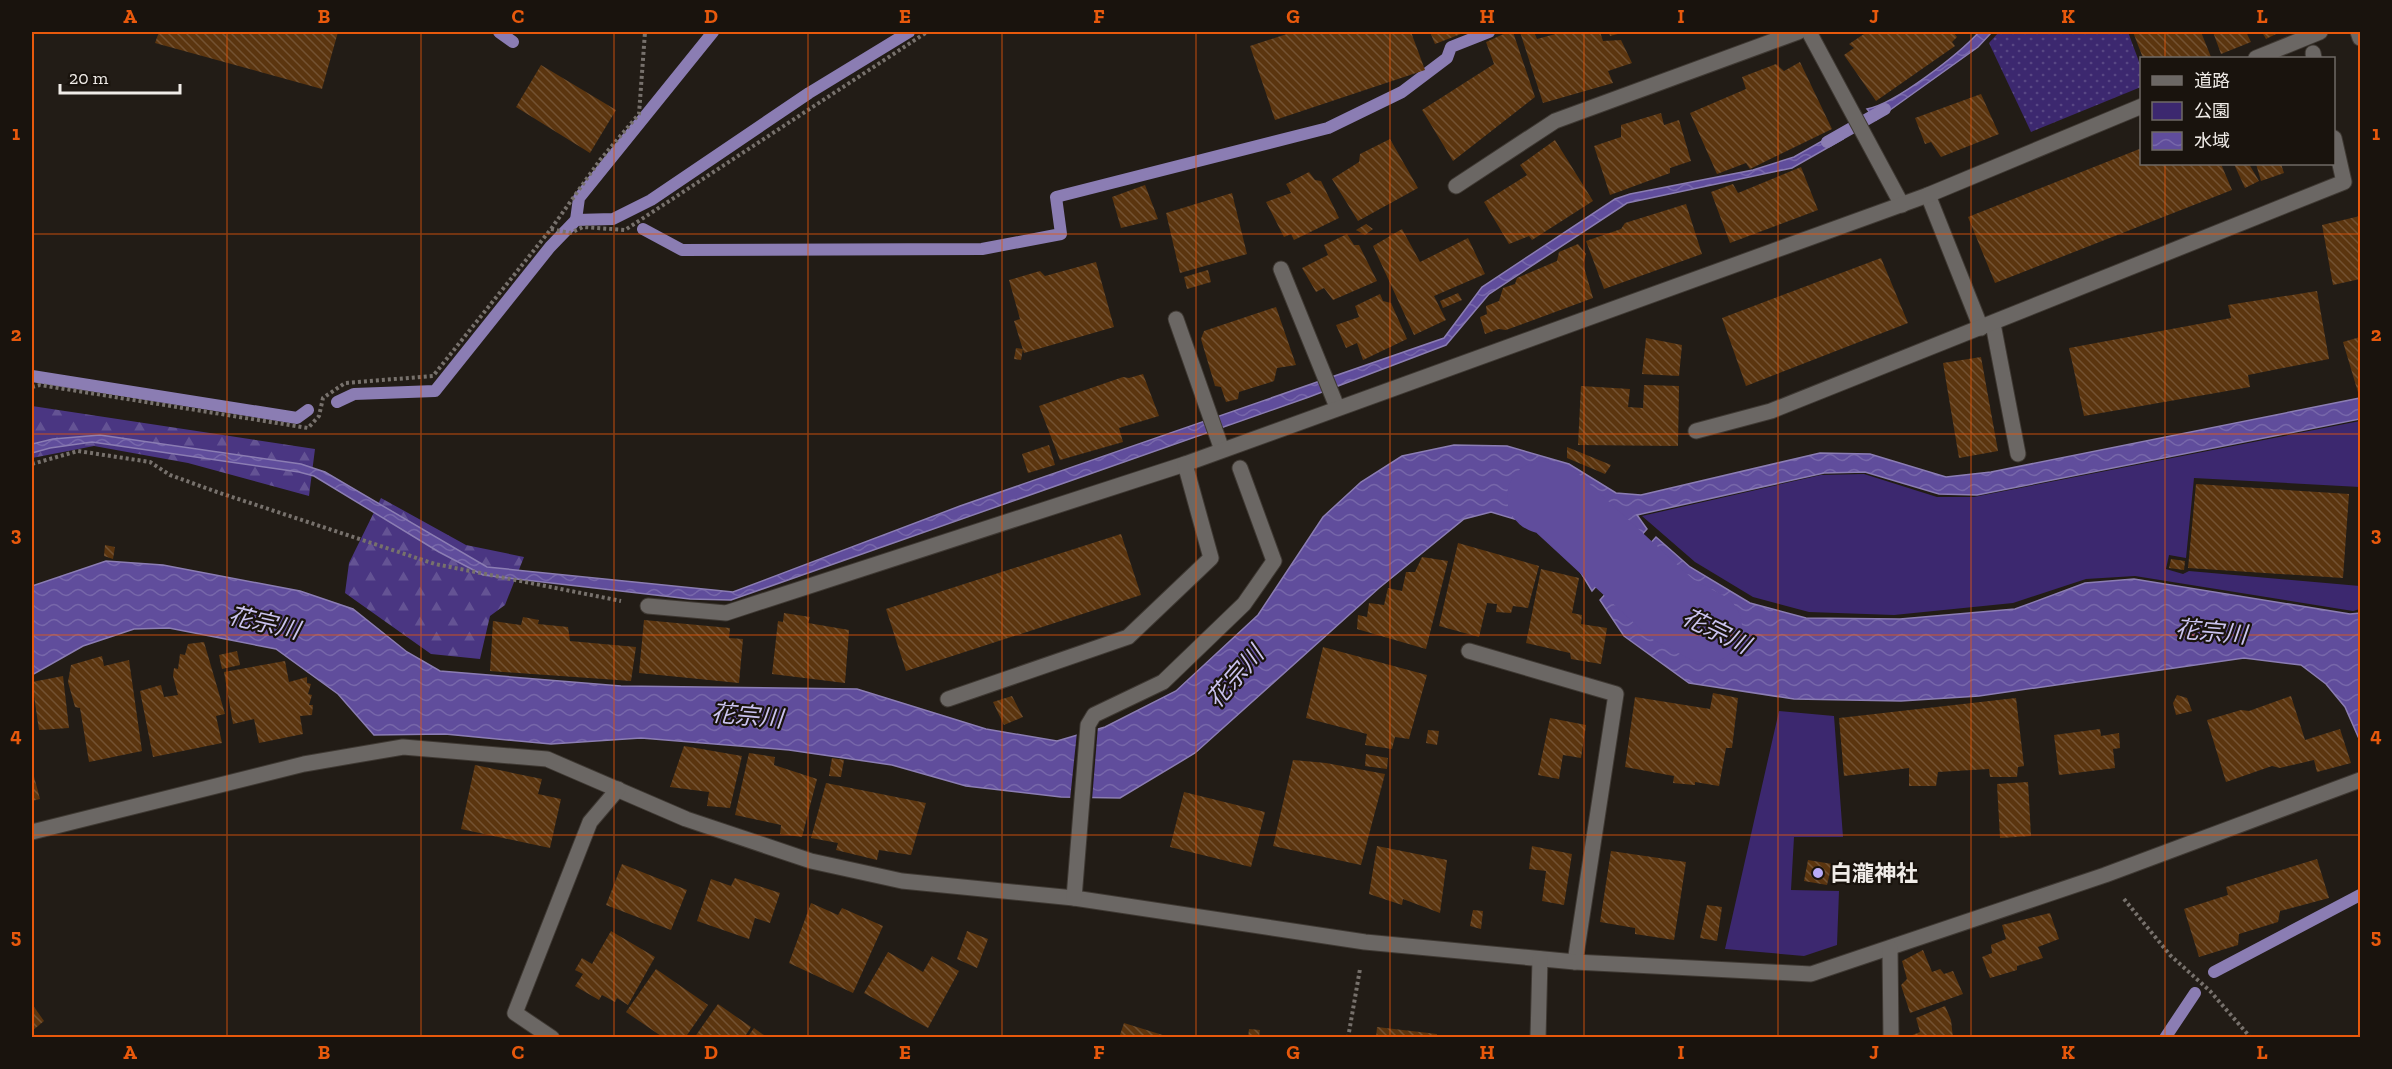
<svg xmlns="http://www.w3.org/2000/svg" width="2392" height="1069" font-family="'Zilla Slab','Noto Sans JP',serif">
	<defs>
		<pattern id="grass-dots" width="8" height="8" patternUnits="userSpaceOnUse" patternTransform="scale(1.5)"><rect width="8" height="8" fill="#3c286f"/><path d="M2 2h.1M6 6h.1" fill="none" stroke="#584784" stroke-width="1.8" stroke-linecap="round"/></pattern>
		<pattern id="forest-firs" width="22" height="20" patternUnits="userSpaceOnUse" patternTransform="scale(1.5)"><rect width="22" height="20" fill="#4a3682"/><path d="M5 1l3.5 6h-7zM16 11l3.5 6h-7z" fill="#645394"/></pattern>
		<pattern id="water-waves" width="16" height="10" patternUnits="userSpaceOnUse" patternTransform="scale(1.5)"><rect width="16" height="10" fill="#604d9c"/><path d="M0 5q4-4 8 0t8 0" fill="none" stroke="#7767aa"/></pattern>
		<pattern id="building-back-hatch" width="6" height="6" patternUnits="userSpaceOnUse" patternTransform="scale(1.5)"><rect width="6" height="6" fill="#5b350f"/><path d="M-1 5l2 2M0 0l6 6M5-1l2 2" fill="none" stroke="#735232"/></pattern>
	</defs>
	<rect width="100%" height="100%" fill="#221c16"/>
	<polygon fill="url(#grass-dots)" points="1999,32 2128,32 2141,67 2141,87 2031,132 1989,43"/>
	<g fill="url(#forest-firs)">
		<polygon points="32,406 315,449 309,496 188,463 94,446 32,458"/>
		<polygon points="381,498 466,545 524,557 505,605 490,616 480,659 431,654 345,593 349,563"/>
	</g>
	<g fill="#3c286f">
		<polygon points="2360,421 2360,487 2194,478 2186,558 2169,555 2166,569 2183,574 2189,571 2360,586 2360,609 2353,611 2135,576 2086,579 2013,603 1894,615 1809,612 1753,597 1695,562 1642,516 1821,475 1864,474 1937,497 1974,497"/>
		<polygon points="1779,711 1834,716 1843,837 1794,837 1791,890 1839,891 1837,945 1804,956 1725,949"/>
	</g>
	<g fill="url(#water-waves)" stroke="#8b7db3" stroke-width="1.5">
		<path d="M1979,32h13l-14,15 -102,73 -9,-11c28,-5 92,-55 112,-77z"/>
		<polygon points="1838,132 1843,139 1792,168 1627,203 1489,294 1446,345 1309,397 731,600 690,599 483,575 439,552 314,476 299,472 92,442 50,448 32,453 32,444 53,439 100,435 301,464 325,472 487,567 733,592 960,506 1444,338 1482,287 1615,199 1630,194 1753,170 1794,157"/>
		<polygon points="2360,398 2360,419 1977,495 1939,494 1865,472 1824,473 1637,515 1647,529 1592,591 1572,558 1534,525 1491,512 1464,519 1379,588 1195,753 1120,798 1061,797 966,786 892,765 789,750 641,738 551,744 445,734 374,735 338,694 276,649 169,628 134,629 83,646 32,675 32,586 106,561 163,565 300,591 353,609 407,652 440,671 621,686 857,689 986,729 1057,741 1105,727 1176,691 1258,615 1323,517 1361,482 1402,456 1454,445 1507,446 1569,464 1616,493 1641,495 1820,453 1870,454 1946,477 1991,472"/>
		<polygon points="1656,537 1690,567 1750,603 1806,618 1900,619 2015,609 2085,583 2134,579 2350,614 2360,613 2360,741 2345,707 2326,684 2301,665 2244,658 1979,696 1901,701 1794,699 1689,683 1624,636 1600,600"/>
	</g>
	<polygon fill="#221c16" points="1098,726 1092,800 1070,800 1077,732"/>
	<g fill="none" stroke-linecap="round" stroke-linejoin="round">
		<g stroke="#8b7db3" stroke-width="12">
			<polyline points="499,32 513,42"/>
			<polyline points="1827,142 1885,109"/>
			<polyline points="576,220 579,198 713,32"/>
			<polyline points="643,229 682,250 982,249 1061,234 1056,197 1328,128 1402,92 1447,58 1451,47 1489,32"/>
			<polyline points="32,376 297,418 308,410"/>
			<polyline points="337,402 354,394 435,391 550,247 576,220 613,219 651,200 809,93 909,32"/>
			<polyline points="2214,972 2360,895"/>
			<polyline points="2165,1038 2195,993"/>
		</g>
		<polyline stroke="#604d9c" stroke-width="72" points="1543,497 1555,501 1672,609 1706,627"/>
	</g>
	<g fill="url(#building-back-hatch)">
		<polygon points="159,32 338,32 322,89 155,43"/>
		<polygon points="1293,32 1411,32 1425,70 1275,120 1250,46"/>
		<polygon points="1430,32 1466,32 1435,44"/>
		<polygon points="1508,32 1513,32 1535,97 1453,161 1422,110 1494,64 1486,42"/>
		<polygon points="1520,32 1534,32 1537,39 1563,32 1600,32 1603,41 1621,40 1632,63 1608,71 1613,83 1543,103"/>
		<polygon points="1609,32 1625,32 1610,36"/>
		<polygon points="1867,32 1953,32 1957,37 1952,42 1955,46 1876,101 1844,55 1854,48 1849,44"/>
		<polygon points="2133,32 2201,32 2211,57 2143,58"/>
		<polygon points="2213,32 2246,32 2251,42 2221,54"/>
		<polygon points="2262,32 2280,32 2266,39"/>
		<polygon points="1800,62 1832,129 1750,169 1746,163 1717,174 1690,113 1746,89 1742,77 1776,64 1784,71"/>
		<polygon points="541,65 616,110 590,153 516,107"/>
		<polygon points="1981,94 1999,134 1941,157 1931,142 1925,144 1915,118"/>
		<polygon points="1661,113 1664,125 1679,120 1691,161 1670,168 1670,173 1610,195 1594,146 1621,137 1621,125"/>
		<polygon points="1390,139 1418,188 1358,221 1332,179 1359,162 1360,154"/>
		<polygon points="1555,140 1593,201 1532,240 1529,236 1509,244 1484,202 1527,175 1520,165"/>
		<polygon points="2142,148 2142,164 2221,164 2232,190 1995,283 1968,217"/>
		<polygon points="2234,164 2249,164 2259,181 2245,188"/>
		<polygon points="2256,164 2281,164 2284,173 2261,181"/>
		<polygon points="1801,167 1818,210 1730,243 1711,192 1733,184 1738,193"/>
		<polygon points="1309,172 1315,180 1321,181 1339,218 1294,240 1291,234 1284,237 1266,202 1291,193 1286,184"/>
		<polygon points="1145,185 1158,219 1121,228 1112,197"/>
		<polygon points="1232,193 1247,254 1180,273 1166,213"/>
		<polygon points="1686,204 1702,254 1604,289 1586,241 1621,229 1625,223"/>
		<polygon points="2360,216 2360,279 2333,285 2322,225"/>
		<polygon points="1366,224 1373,229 1365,235 1356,230"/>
		<polygon points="1402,229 1420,262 1468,238 1485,274 1434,296 1446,320 1414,335 1373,246"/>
		<polygon points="1347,234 1354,245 1359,245 1377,281 1333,300 1324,288 1316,292 1302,268 1328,255 1324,245"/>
		<polygon points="1578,244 1586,254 1583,264 1593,298 1506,330 1499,329 1485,334 1480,317 1487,314 1486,306 1499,301 1503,288 1515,284 1517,278 1557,261 1559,252"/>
		<polygon points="1881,258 1908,323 1746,386 1722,318"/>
		<polygon points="1096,262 1114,327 1024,353 1014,321 1020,319 1009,280 1040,271 1045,276"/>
		<polygon points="1208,270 1211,282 1187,289 1184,277"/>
		<polygon points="2317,291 2329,359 2248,375 2250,387 2084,416 2069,348 2231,318 2228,305"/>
		<polygon points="1458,293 1462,300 1443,308 1440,301"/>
		<polygon points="1380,294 1383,301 1391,303 1407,339 1363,360 1357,343 1346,348 1336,325 1359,317 1355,306"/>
		<polygon points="1276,307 1296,365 1277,368 1274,381 1239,392 1238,399 1226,402 1221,387 1215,386 1201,339 1204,331"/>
		<polygon points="2360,337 2360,399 2343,342"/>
		<polygon points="1646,338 1682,345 1679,376 1642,374"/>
		<polygon points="1016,348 1023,349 1021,360 1014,359"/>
		<polygon points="1981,357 1998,451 1959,458 1943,363"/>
		<polygon points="1143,374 1159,416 1119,428 1123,442 1060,460 1039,406 1123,377 1129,378"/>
		<polygon points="1644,385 1679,386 1678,446 1578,445 1581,386 1630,389 1628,407 1643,408"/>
		<polygon points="1049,445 1055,465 1028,473 1022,454"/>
		<polygon points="1567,447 1611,465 1605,474 1567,458"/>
		<polygon points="2196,484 2349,494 2343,578 2188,568"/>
		<polygon points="1121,534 1141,595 906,671 886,609"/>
		<polygon points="1458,543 1539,566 1528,608 1513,606 1511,613 1496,612 1497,604 1487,603 1479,637 1439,626"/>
		<polygon points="105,545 115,547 113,559 104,556"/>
		<polygon points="1422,557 1448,561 1426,649 1357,629 1358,615 1367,617 1369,603 1384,605 1388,588 1402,591 1406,572 1415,572"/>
		<polygon points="2171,559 2185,561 2184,570 2169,568"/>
		<polygon points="1541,569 1579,578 1572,613 1582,615 1581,624 1607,628 1601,664 1571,659 1570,653 1526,643"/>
		<polygon points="784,613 810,617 808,623 849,630 845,683 772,674 778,621 783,622"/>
		<polygon points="523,617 539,620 538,624 568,627 570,641 636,647 631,681 490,671 493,621 521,625"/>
		<polygon points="644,620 730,628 729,638 743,639 739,683 639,673"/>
		<polygon points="204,642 225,714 216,716 222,743 153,757 140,691 161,685 164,697 178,695 173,676 174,668 178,669 180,654 185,655 188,644"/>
		<polygon points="1323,647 1427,675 1409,739 1395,737 1392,749 1365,745 1367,734 1306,718"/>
		<polygon points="237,651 240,665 222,669 219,655"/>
		<polygon points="102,656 104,666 129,660 142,751 89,762 80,708 75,707 68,682 71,665"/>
		<polygon points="285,661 289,682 307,677 307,683 311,684 308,694 312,695 309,705 313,705 312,715 300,716 303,734 259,743 254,719 233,724 224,672"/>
		<polygon points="63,676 69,728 39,730 32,682"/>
		<polygon points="1713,693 1738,698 1732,748 1726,748 1719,786 1695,782 1695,785 1673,783 1674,776 1625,767 1635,697 1710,709"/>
		<polygon points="2177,695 2187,698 2192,711 2176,715 2173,703"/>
		<polygon points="1012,696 1023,717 1004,725 993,702"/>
		<polygon points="2291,696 2305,740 2340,729 2351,763 2317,772 2314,760 2280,768 2272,766 2226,782 2207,720 2241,710 2249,711"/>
		<polygon points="2016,698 2024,766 2018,767 2017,777 1990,777 1989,769 1938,772 1936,786 1909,786 1909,768 1844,776 1839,718"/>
		<polygon points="1550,718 1586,725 1581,758 1563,755 1559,779 1538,775"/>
		<polygon points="2100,729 2101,736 2119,733 2120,748 2113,749 2115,768 2059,775 2054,735"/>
		<polygon points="1428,730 1439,731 1437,745 1426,743"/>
		<polygon points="684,746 742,756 730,808 707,806 709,792 670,787"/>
		<polygon points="749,753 775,757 774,765 817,779 802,837 780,834 781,825 735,815"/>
		<polygon points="1366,754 1388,758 1387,769 1365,766"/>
		<polygon points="832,758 844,760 841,777 829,776"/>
		<polygon points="1293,760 1326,763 1385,774 1361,865 1273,846"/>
		<polygon points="475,765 542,779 538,794 561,799 550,848 461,829"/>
		<polygon points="32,769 40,799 32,801"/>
		<polygon points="2028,782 2031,836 2000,838 1997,784"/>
		<polygon points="826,783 926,803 911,855 879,850 877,860 836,850 838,843 811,838"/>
		<polygon points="1184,792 1265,812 1251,867 1170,847"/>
		<polygon points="1377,846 1447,860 1440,913 1403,899 1402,905 1369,894"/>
		<polygon points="1532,846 1572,854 1564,905 1542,901 1546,871 1529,869"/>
		<polygon points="1611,851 1686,862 1674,940 1635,934 1635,928 1600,922"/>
		<polygon points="2317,859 2329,898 2280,911 2278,922 2239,934 2238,945 2199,957 2184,909 2228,895 2226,887"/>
		<polygon points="1808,860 1832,864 1827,885 1804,881"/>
		<polygon points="622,864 687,890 671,930 606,905"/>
		<polygon points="735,878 780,893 770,923 755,918 749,939 697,921 711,879 731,886"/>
		<polygon points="811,903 838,915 842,908 883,926 853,993 789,963"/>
		<polygon points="1707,905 1722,907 1717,941 1700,938"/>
		<polygon points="1473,910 1483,911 1481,929 1470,926"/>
		<polygon points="2050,913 2059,939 2038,947 2043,958 2017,966 2017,970 1990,978 1982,957 1992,953 1991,945 2006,939 2002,925"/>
		<polygon points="611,931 655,957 628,1005 617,998 615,1002 602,995 599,1000 575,986 583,974 575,970 582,958 592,964"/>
		<polygon points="967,931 988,939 977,968 957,959"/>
		<polygon points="1923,950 1932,972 1940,969 1944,974 1953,971 1963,994 1910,1013 1901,985 1907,979 1902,961"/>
		<polygon points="888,952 923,972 932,956 959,971 928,1028 864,993"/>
		<polygon points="656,969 708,1005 685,1038 664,1038 626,1012"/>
		<polygon points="32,1004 44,1021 32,1031"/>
		<polygon points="718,1004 751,1027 744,1038 694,1038"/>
		<polygon points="1945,1006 1951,1020 1953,1038 1905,1038 1920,1032 1916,1018"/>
		<polygon points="1124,1023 1169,1037 1169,1038 1119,1038"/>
		<polygon points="1377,1027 1437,1034 1437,1038 1376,1038"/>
		<polygon points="754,1028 768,1038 747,1038"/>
		<polygon points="1249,1029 1260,1030 1259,1038 1248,1038"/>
	</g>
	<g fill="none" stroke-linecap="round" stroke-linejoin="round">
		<g stroke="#3f3933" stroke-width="17">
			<g id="minor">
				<polyline points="1809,32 1902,205"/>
				<polyline points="2358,32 2360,38"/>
				<polyline points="2313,53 2314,58"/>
				<polyline points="2256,58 2320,32"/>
				<polyline points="1456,186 1555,121 1798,32"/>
				<polyline points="1928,195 1981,328"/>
				<polyline points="1281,269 1337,407"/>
				<polyline points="1176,319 1222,450"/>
				<polyline points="1993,324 2018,454"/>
				<polyline points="1696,431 1771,411 2344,182 2334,138"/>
				<polyline points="648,606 726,613 1185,464 1928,195 2142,106"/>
				<polyline points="1469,651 1616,694 1575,962"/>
				<polyline points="948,699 1128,637 1211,558 1185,464"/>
				<polyline points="32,832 304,764 403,747 547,759 686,819 811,861 902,881 1074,898 1365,942 1575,962 1811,974 2105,875 2360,780"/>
				<polyline points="1074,898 1088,725 1094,715 1163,682 1244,604 1274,561 1240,468"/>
				<polyline points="1890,948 1891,1038"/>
				<polyline points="552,1038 515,1013 590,822 618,789"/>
				<polyline points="1538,1038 1540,959"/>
			</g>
		</g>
		<g stroke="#77716c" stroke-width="4" stroke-dasharray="3 3" stroke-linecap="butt">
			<polyline points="551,229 570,233 583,227 625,230 927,32"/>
			<polyline points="32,387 40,385 308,428 319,416 323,398 345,383 433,376 551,229 600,160 639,114 645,32"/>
			<polyline points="32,464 78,451 150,462 170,475 217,492 435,564 621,601"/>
			<polyline points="2124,899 2170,955 2210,991 2251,1038"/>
			<polyline points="1348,1038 1360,969"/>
		</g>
		<use href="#minor" stroke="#6b6764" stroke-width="15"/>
	</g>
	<path fill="none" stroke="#e8590c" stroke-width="1.5" stroke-opacity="0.55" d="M227,32v1006M421,32v1006M614,32v1006M808,32v1006M1002,32v1006M1196,32v1006M1390,32v1006M1584,32v1006M1778,32v1006M1971,32v1006M2165,32v26M2165,164v874M32,234h2328M32,434h2328M32,635h2328M32,835h2328"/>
	<circle fill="#b8abf7" stroke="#19130d" stroke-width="2" cx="1818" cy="873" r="6"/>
	<g text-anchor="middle" stroke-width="4.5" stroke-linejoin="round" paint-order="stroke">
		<g font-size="22" font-weight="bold" fill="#f0ece8" stroke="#19130d" text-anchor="start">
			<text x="1830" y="881">白瀧神社</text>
		</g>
		<g font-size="24" font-style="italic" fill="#cac3ef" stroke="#19130d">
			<text transform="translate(264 623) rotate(13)" y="8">花宗川</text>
			<text transform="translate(1716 631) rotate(26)" y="8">花宗川</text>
			<text transform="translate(2211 632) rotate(5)" y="8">花宗川</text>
			<text transform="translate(1235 677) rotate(-49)" y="8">花宗川</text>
			<text transform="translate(747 716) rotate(5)" y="8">花宗川</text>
		</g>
	</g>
	<rect width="2392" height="1069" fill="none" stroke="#19130d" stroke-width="66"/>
	<rect x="2140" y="57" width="195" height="108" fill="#19130d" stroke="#6f6a65" stroke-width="1.5"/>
	<rect x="2152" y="76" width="30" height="9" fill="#6b6764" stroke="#6f6a65" stroke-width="1.5"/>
	<text x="2194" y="87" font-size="18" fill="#f0ece8">道路</text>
	<rect x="2152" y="102" width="30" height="18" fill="#3c286f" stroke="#6f6a65" stroke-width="1.5"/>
	<text x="2194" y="117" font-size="18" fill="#f0ece8">公園</text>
	<rect x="2152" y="132" width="30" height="18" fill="url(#water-waves)" stroke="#6f6a65" stroke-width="1.5"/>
	<text x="2194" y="147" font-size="18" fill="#f0ece8">水域</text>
	<path d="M60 84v9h120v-9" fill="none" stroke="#f0ece8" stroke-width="3"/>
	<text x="69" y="84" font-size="18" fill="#f0ece8" stroke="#19130d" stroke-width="4.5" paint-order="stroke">20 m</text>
	<rect x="33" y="33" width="2326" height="1003" fill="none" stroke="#e8590c" stroke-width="2"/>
	<g font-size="20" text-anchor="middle" font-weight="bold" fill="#e8590c">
		<text x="130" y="23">A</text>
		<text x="324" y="23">B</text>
		<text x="518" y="23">C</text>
		<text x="711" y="23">D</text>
		<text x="905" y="23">E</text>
		<text x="1099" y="23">F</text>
		<text x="1293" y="23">G</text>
		<text x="1487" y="23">H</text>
		<text x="1681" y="23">I</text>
		<text x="1874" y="23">J</text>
		<text x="2068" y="23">K</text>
		<text x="2262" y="23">L</text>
		<text x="16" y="140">1</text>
		<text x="2376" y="140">1</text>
		<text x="16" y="341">2</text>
		<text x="2376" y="341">2</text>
		<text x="16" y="541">3</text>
		<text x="2376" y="541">3</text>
		<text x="16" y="742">4</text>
		<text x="2376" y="742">4</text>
		<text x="16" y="943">5</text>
		<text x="2376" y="943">5</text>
		<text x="130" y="1059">A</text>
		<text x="324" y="1059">B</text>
		<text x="518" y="1059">C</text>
		<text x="711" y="1059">D</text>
		<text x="905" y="1059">E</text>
		<text x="1099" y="1059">F</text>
		<text x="1293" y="1059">G</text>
		<text x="1487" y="1059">H</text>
		<text x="1681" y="1059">I</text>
		<text x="1874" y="1059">J</text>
		<text x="2068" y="1059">K</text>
		<text x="2262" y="1059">L</text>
	</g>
</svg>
